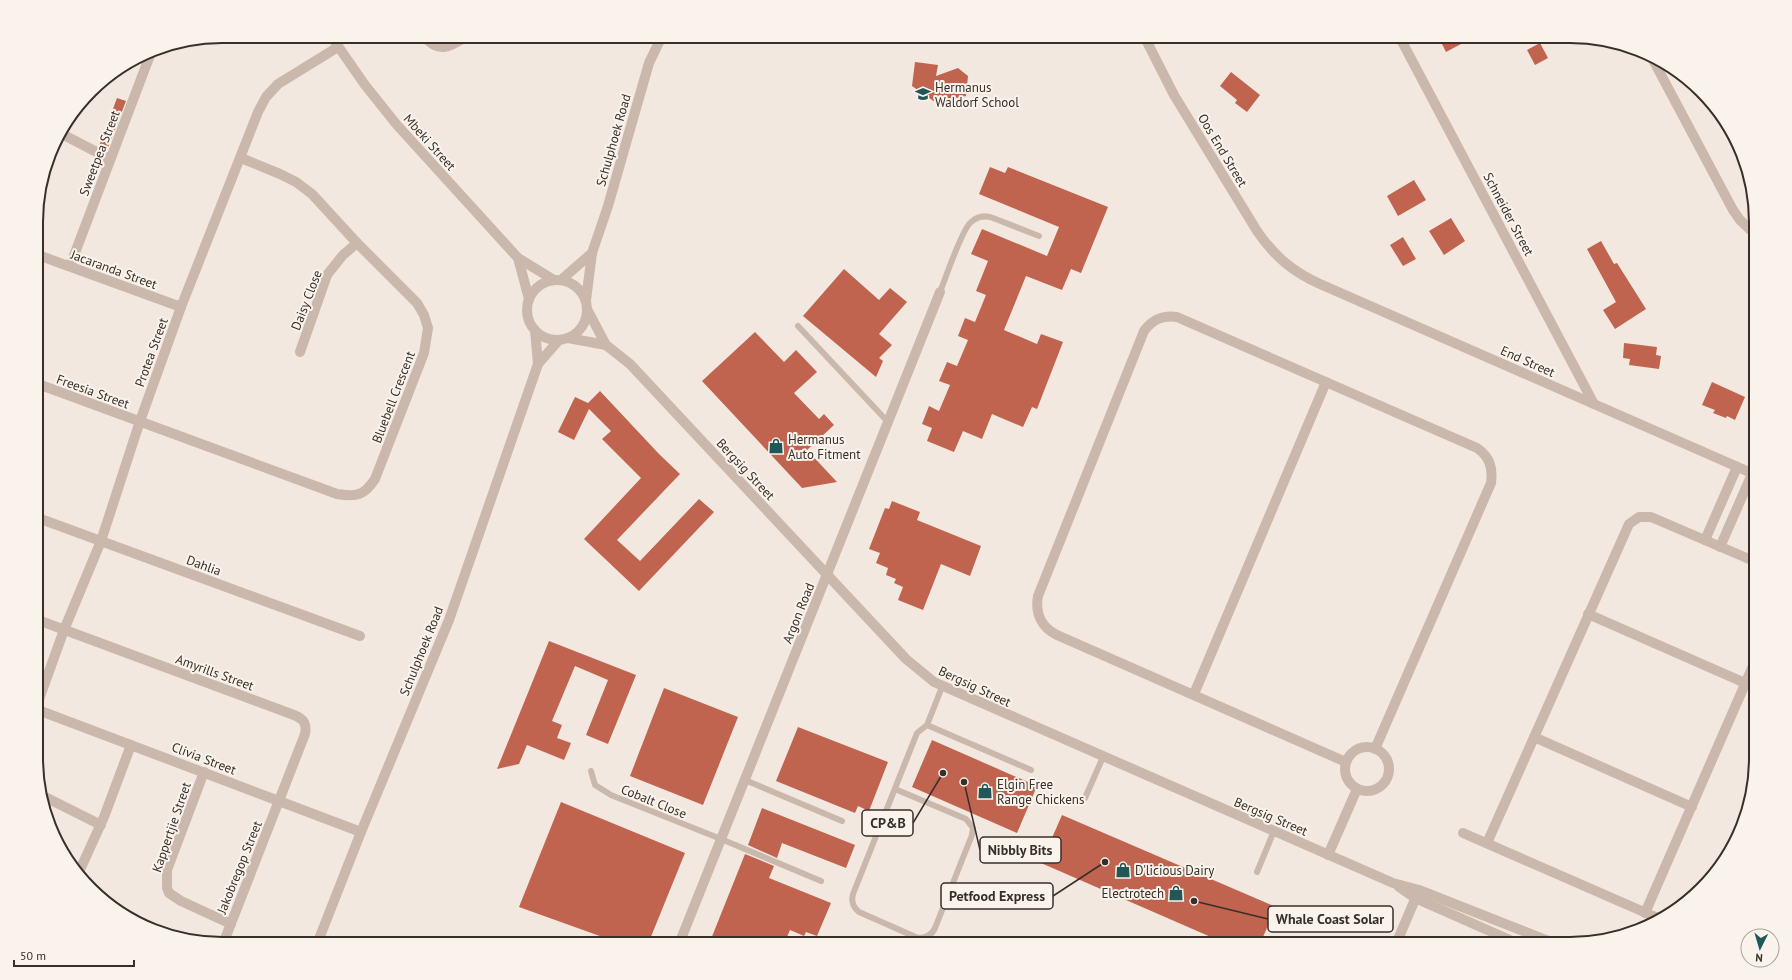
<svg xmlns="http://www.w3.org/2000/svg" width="1792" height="980" font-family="'PT Sans',sans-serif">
	<rect width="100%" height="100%" fill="#f2e8e0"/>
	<g fill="#c0644f">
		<polygon points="1438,36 1476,36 1446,52"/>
		<polygon points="1540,43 1548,58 1535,65 1527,50"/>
		<polygon points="915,62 938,65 936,76 958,68 968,76 966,96 935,102 912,86"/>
		<polygon points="1231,72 1260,95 1247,112 1235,103 1237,100 1220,86"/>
		<polygon points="117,98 126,101 107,150 99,146"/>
		<polygon points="990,167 1005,173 1008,167 1108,207 1081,273 1071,269 1062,290 1026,276 1004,330 1037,344 1041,334 1063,342 1037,409 1032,407 1023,427 992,414 982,439 963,431 954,452 927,441 932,428 922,424 929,406 939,411 950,385 939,381 947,362 957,366 968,340 958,336 965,318 975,322 986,295 976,291 988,261 971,254 982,229 1047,256 1059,227 979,194"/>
		<polygon points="1414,180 1426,200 1398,216 1387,196"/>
		<polygon points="1451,218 1465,241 1444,255 1429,231"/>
		<polygon points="1403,237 1416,259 1403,266 1390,245"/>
		<polygon points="1601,241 1614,264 1617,263 1646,309 1615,329 1603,310 1616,302 1587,249"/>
		<polygon points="844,269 879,300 890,288 907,302 879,334 892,345 879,358 883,361 876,377 803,316"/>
		<polygon points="755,332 784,362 796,350 817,372 794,393 819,419 824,414 834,425 807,450 837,482 802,488 702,381"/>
		<polygon points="1624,343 1657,347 1656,355 1661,356 1659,369 1629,365 1630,359 1623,358"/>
		<polygon points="1712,382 1745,397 1735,420 1727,416 1726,418 1713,413 1715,410 1702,405"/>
		<polygon points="600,391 659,454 680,474 617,540 640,561 699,499 714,512 639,591 584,539 641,478 602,439 611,431 589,409 574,440 558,432 575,397 588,403"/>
		<polygon points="892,501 920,512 917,520 981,546 970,576 941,564 923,610 898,600 903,587 894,583 896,579 886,575 888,568 876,563 880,553 869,549 885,508 889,509"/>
		<polygon points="549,641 636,675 608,744 586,735 608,680 575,666 552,721 562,725 557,738 571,743 564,760 527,745 519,764 497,769"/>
		<polygon points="664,688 738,717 703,805 630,776"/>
		<polygon points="798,727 888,762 869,811 858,806 855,813 776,781"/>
		<polygon points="932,740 1037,786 1017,833 912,787"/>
		<polygon points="561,802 685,853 648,944 622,944 519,907"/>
		<polygon points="762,808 855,845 846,868 782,843 777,858 748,845"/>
		<polygon points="1062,815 1276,907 1260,944 1227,944 1041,863"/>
		<polygon points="745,854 774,866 769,878 831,903 817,936 806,932 804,936 790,930 784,944 709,944"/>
	</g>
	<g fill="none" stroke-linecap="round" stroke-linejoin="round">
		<g stroke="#cab8ac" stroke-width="6">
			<path d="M940,292c6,-15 21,-60 30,-69 7,-7 15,-8 23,-5l46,18"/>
			<polyline points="798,326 888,422"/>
			<polyline points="927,725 1031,770"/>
			<polyline points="591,771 595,785 611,795 721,839 821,881"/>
			<polyline points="745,780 842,821"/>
			<path d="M895,789l71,30 7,9 -1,7 -37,93c-3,7 -8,10 -17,10l-59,-26c-6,-5 -8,-11 -6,-18l64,-161 10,-8 15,-38"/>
			<polyline points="1085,798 1103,757"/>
			<polyline points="1257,872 1274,831"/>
		</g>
		<g stroke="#cab8ac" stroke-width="10">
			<path d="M424,36c15,19 27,10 43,0"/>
			<path d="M1144,36l30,59 83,136c17,25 36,41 63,53l436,191"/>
			<polyline points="1399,36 1594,404"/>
			<polyline points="1651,56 1733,210 1740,220 1756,235"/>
			<polyline points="60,133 110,159"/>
			<polyline points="38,255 181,307"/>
			<polyline points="70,266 152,50"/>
			<polyline points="561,280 592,253"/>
			<polyline points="586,300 592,253 608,206 649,63 662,36"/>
			<polyline points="300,352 327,275 343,255 357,243"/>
			<path d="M38,384l299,110c19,3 27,2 38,-15l49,-126 4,-25 -4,-13 -7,-12 -60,-60 -45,-49 -16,-12 -16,-8 -39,-16"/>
			<polyline points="38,518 360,636"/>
			<polyline points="1705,540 1737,467"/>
			<polyline points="1720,547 1752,474"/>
			<polyline points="1588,614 1745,683"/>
			<path d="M38,620l256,95c10,4 13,9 11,19l-82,210"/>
			<polyline points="1194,694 1326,382"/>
			<polyline points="38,702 64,630 101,541 140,421 181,307 258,112 266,97 278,84 338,47"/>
			<polyline points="38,710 361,832"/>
			<polyline points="1534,737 1692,807"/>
			<circle cx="1367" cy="769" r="22"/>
			<path d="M1346,762l-289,-127c-16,-8 -22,-22 -19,-39l106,-265c9,-12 19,-16 33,-14l300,131c13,9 16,20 14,35l-116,266"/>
			<polyline points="204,772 167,870 167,888 169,893 181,901 231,924"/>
			<polyline points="43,796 101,825"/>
			<polyline points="1463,833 1660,919"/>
			<polyline points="1487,843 1629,524 1639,517 1651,517 1756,562"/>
			<polyline points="1328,855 1357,789"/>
			<polyline points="79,872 104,817 131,745"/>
			<polyline points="1645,913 1756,659"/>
			<polyline points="679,944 940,292"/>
			<polyline points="1396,944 1419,890"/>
		</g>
		<g stroke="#cab8ac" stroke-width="10">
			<polyline points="331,36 365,85 397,125 518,258 554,280"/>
			<polyline points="518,258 529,299"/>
			<circle cx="557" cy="310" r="30"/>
			<polyline points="587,309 606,345 630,364 906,659 934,682 1393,883 1419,890 1556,944"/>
			<polyline points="535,330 538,364"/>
			<polyline points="568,338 606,345"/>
			<polyline points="1399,887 1415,898 1519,944"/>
			<polyline points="317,944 361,832 449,620 538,364 559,340"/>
		</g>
	</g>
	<defs>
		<g id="school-bare" transform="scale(1.2)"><path d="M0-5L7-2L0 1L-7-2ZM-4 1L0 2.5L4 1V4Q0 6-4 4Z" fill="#225758" stroke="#f9f3ec" stroke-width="2.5" paint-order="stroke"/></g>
		<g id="shop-bare" transform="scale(1.2)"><path d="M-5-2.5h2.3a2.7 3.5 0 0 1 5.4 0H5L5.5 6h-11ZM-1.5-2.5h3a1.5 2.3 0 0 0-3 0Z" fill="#225758" stroke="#f9f3ec" stroke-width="2.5" paint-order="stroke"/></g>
	</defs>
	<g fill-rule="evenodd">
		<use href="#school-bare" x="923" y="94"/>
		<use href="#shop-bare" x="776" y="446"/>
		<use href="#shop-bare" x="985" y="791"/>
		<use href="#shop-bare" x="1123" y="870"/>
		<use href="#shop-bare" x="1176" y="893"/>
	</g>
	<g text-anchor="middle" stroke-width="4" stroke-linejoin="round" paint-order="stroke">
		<g font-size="13" fill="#382e2a" stroke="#f9f3ec" text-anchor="start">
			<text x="935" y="92">Hermanus<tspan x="935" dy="15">Waldorf School</tspan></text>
			<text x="788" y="444">Hermanus<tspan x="788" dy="15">Auto Fitment</tspan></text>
			<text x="997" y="789">Elgin Free<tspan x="997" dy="15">Range Chickens</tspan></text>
			<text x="1135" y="875">D'licious Dairy</text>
			<text x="1164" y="898" text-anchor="end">Electrotech</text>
		</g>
		<g font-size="13" fill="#382e2a" stroke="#f9f3ec">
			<text transform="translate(613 140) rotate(-74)" y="5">Schulphoek Road</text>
			<text transform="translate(430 142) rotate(48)" y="5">Mbeki Street</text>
			<text transform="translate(1223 150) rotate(59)" y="5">Oos End Street</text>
			<text transform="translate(99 153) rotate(-69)" y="5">Sweetpea Street</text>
			<text transform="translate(1509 214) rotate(62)" y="5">Schneider Street</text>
			<text transform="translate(114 269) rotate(20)" y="5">Jacaranda Street</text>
			<text transform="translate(306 300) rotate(-69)" y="5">Daisy Close</text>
			<text transform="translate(151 352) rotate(-70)" y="5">Protea Street</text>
			<text transform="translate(1528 361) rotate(24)" y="5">End Street</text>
			<text transform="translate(93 391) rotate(20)" y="5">Freesia Street</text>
			<text transform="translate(393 397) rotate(-69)" y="5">Bluebell Crescent</text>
			<text transform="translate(746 469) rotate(47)" y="5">Bergsig Street</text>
			<text transform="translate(204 565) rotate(20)" y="5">Dahlia</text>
			<text transform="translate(798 613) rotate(-68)" y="5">Argon Road</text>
			<text transform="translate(421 651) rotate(-68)" y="5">Schulphoek Road</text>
			<text transform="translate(215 672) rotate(20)" y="5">Amyrills Street</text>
			<text transform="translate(975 686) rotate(25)" y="5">Bergsig Street</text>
			<text transform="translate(204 758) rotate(21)" y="5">Clivia Street</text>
			<text transform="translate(654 801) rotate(22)" y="5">Cobalt Close</text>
			<text transform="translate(1271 816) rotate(23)" y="5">Bergsig Street</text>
			<text transform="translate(171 827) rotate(-71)" y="5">Kappertjie Street</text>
			<text transform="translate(239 867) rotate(-68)" y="5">Jakobregop Street</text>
		</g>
	</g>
	<path d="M0 0H1792V980H0ZM222 43H1570A179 179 0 0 1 1749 222V758A179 179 0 0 1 1570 937H222A179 179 0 0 1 43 758V222A179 179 0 0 1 222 43Z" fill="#f9f3ec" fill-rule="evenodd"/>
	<path fill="none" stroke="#382e2a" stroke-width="2" d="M222 43H1570A179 179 0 0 1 1749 222V758A179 179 0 0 1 1570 937H222A179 179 0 0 1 43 758V222A179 179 0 0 1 222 43Z"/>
	<path fill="none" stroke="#382e2a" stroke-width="1.5" d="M943 773L913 823M964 782L980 850M1105 862L1053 896M1194 901L1268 919"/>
	<g fill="#382e2a" stroke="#f9f3ec" stroke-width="1.5">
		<circle cx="943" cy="773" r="4"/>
		<circle cx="964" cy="782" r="4"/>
		<circle cx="1105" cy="862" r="4"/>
		<circle cx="1194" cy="901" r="4"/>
	</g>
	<g fill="#f9f3ec" stroke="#382e2a" stroke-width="1.5">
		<rect x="862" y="810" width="51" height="26" rx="4"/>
		<rect x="980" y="837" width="81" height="26" rx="4"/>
		<rect x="941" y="883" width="112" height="26" rx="4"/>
		<rect x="1268" y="906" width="125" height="26" rx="4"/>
	</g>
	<g font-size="14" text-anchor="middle" font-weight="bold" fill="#382e2a">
		<text x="888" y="828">CP&amp;B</text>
		<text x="1020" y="855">Nibbly Bits</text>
		<text x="997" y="901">Petfood Express</text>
		<text x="1330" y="924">Whale Coast Solar</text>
	</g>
	<g transform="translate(1760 948) rotate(185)"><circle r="19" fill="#f9f3ec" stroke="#aca49e"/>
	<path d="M0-3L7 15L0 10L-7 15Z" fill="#225758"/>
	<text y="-6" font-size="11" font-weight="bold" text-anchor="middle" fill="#382e2a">N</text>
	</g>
	<path d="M14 960v6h120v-6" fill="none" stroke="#382e2a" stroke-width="2"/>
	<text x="20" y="960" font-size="12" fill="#382e2a" stroke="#f9f3ec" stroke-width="3" paint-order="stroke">50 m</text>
</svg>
